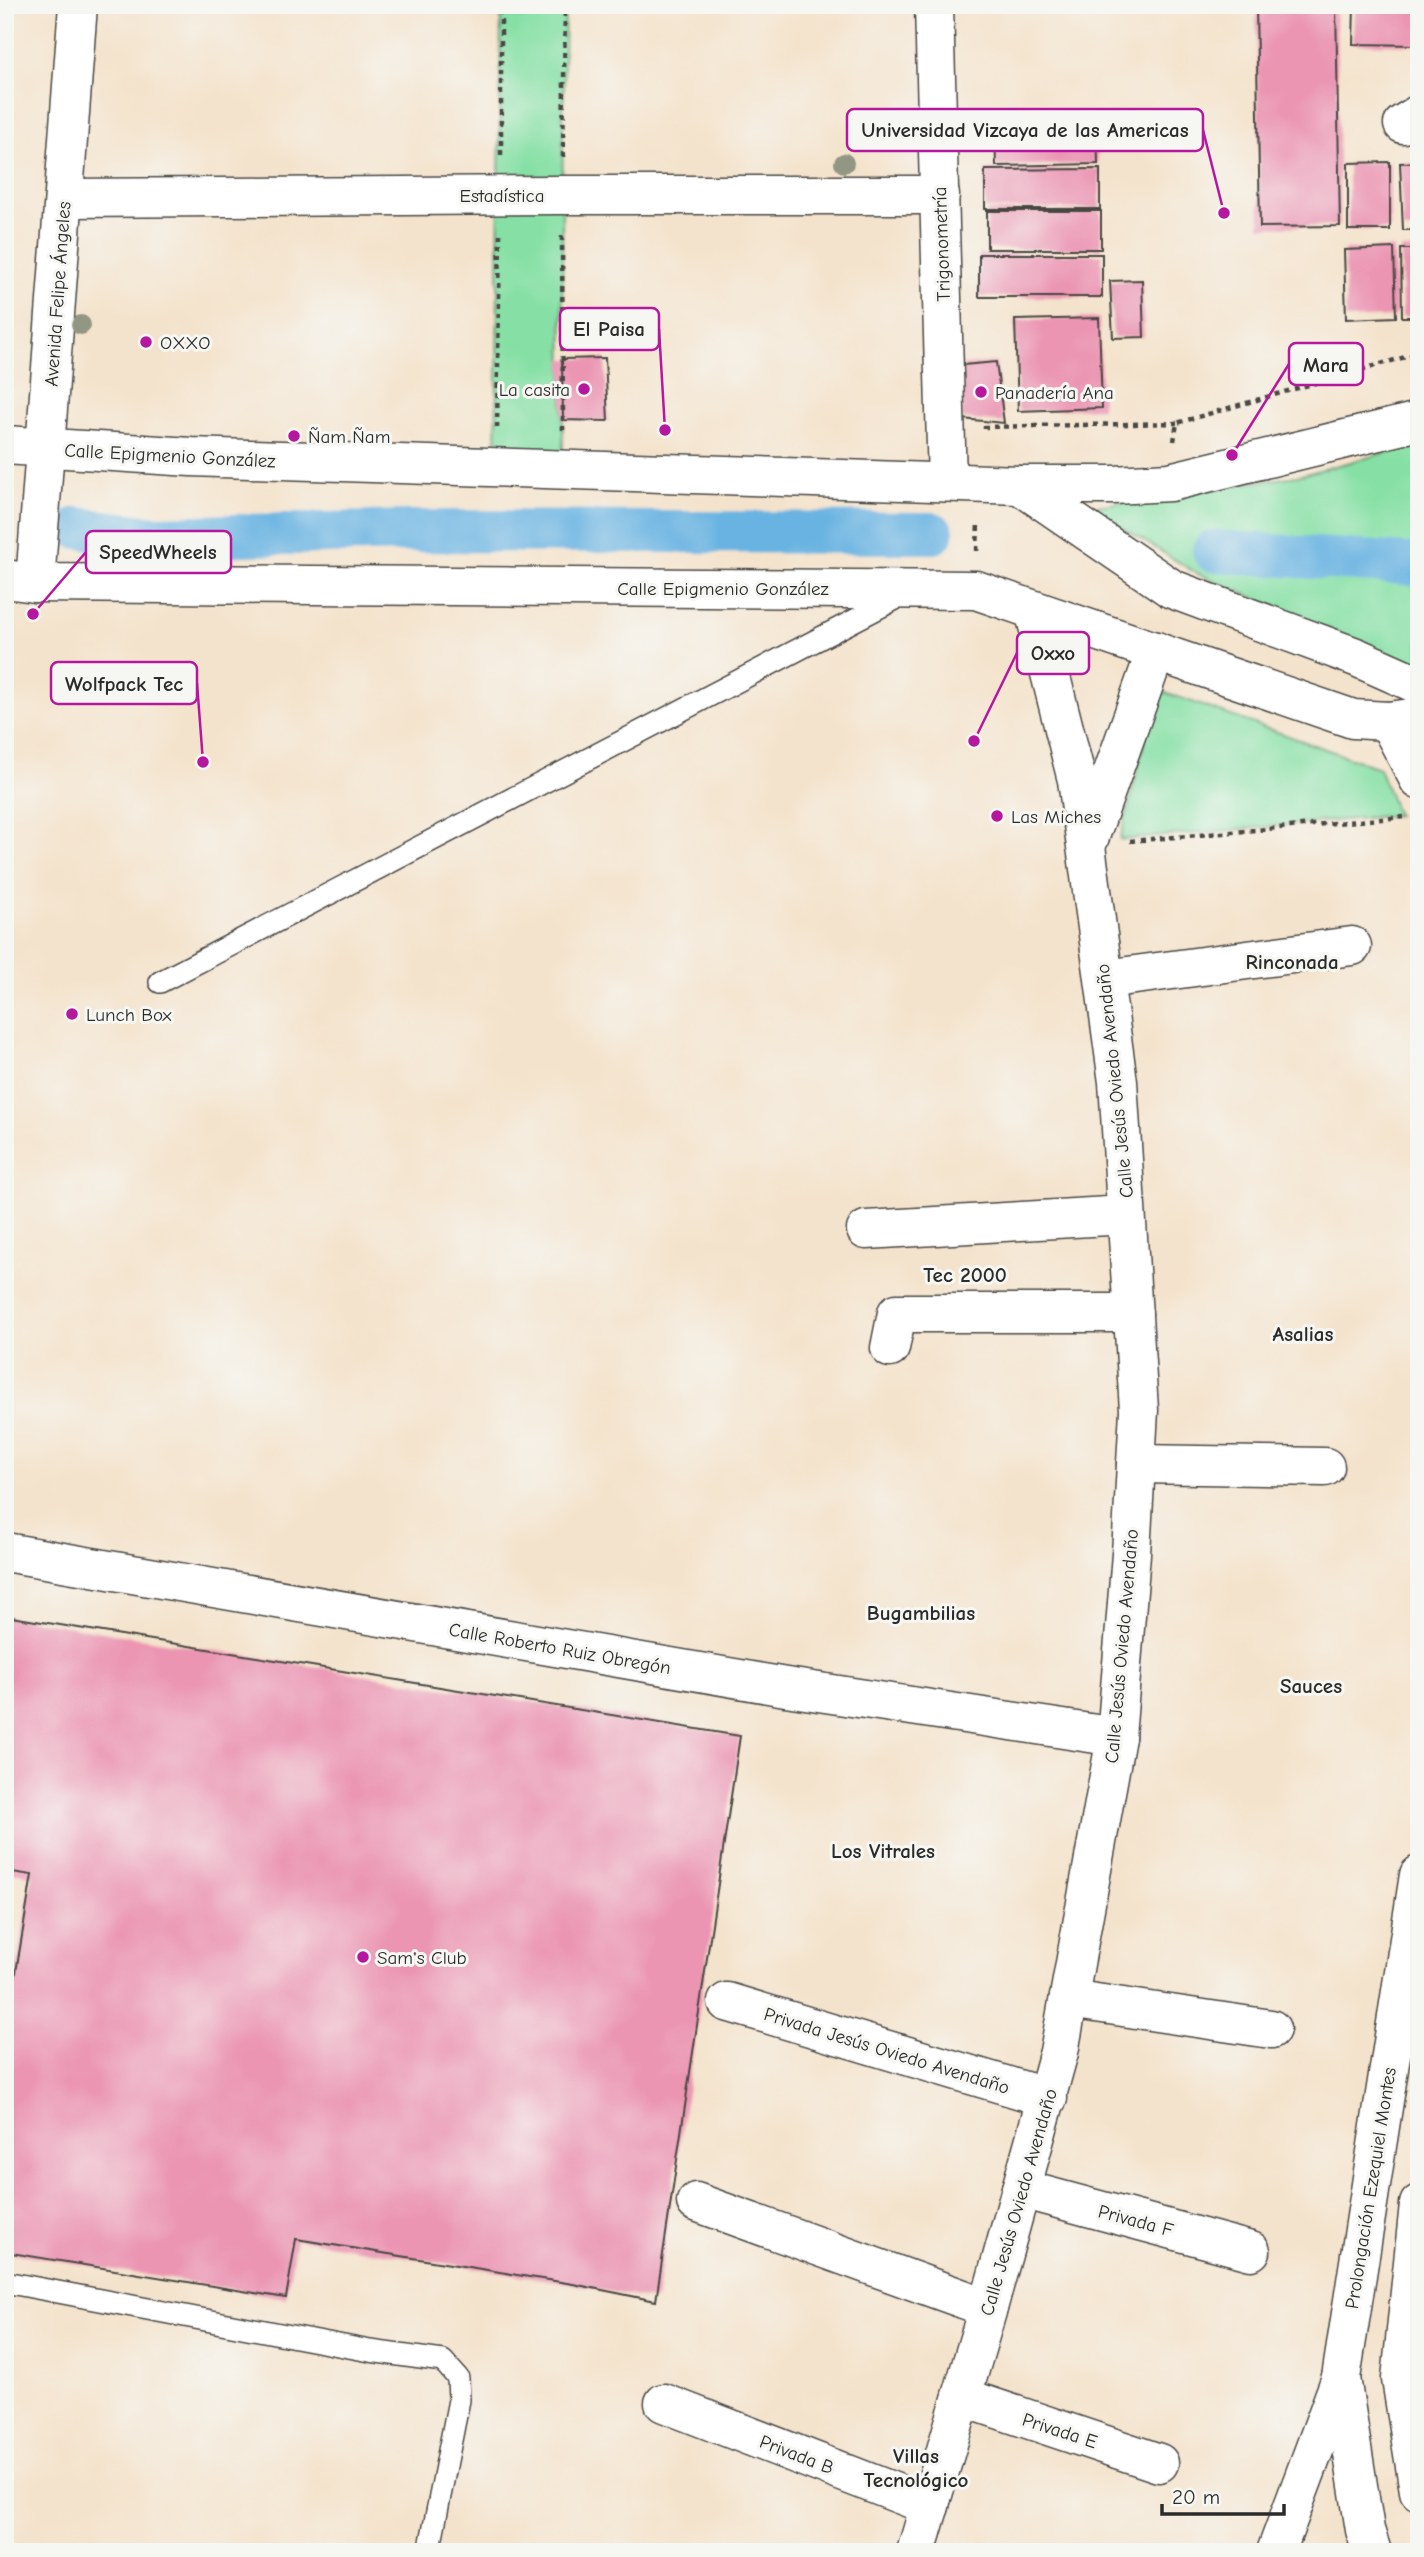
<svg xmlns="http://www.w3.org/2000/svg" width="1424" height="2557" font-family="'Comic Neue',sans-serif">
	<rect width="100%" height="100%" fill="#f6f6f2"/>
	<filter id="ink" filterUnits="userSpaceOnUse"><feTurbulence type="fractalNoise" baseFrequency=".0143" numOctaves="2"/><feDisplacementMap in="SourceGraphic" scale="14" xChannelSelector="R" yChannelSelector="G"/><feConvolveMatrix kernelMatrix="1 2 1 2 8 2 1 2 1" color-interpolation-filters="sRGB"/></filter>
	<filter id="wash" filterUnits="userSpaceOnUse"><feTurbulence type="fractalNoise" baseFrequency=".00686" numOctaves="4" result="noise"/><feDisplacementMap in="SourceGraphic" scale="28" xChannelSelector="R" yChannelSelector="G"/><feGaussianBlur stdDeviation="1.57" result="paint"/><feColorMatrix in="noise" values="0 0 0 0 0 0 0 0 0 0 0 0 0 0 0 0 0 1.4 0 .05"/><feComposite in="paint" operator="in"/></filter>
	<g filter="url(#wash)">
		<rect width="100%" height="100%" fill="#f4e3cc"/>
		<g fill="#86e0a5" stroke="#588668" stroke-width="2">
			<polygon points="501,5 565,5 562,195 563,469 496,467"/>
			<polygon points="1419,444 1419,668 1198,574 1089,507 1297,476"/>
			<polygon points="1158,690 1379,768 1397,815 1120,840"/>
		</g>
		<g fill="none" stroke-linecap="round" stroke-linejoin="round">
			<g stroke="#69b3e2" stroke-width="42">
				<polyline points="78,528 156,537 411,531 933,533"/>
				<polyline points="1213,551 1419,565"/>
			</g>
		</g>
		<g id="blocks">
			<g fill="#eb95b3">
				<polygon points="1256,5 1336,5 1340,226 1260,227"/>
				<polygon points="1354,5 1419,5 1419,45 1353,44"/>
				<polygon points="1097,123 1098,164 996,166 995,126"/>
				<polygon points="1390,162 1390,230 1348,230 1348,163"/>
				<polygon points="1419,162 1419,230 1403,230 1400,163"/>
				<polygon points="1100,169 1100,209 985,209 985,170"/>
				<rect x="987" y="211" width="114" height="38"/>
				<polygon points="1394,248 1396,317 1346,319 1344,250"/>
				<polygon points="1401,249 1419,249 1419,317 1402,317"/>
				<rect x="979" y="254" width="123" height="43"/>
				<polygon points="1142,280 1144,337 1113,338 1110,281"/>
				<polygon points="1099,318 1102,408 1018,411 1015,320"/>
				<polygon points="605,358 608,421 563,420 562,359"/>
				<polygon points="996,362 1004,423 962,419 963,365"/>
				<polygon points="5,1616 740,1736 656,2301 573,2284 296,2239 286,2298 5,2252 5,2039 32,1875 5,1871"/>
			</g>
		</g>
	</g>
	<g filter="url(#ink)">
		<use href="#blocks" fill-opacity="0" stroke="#494743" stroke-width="2"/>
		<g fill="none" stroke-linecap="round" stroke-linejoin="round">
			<g stroke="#494743" stroke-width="24">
				<g id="service">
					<polyline points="160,982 903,595"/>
					<polyline points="5,2282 370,2351 443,2361 458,2378 459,2400 429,2552"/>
				</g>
			</g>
			<g stroke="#494743" stroke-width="41">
				<g id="minor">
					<polyline points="934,5 947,482"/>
					<polyline points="1403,124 1419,114"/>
					<polyline points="64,198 562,195 940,195"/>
					<polyline points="1089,839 1156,651"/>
					<polyline points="1105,979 1352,946"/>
					<polyline points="866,1230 1126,1215"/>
					<polyline points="890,1348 897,1313 1133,1313"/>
					<polyline points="1136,1464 1325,1467"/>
					<polyline points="5,1552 786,1687 1116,1737"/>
					<polyline points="1069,1999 1271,2029"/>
					<polyline points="727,2002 1048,2098"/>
					<polyline points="1021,2189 1251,2251"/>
					<polyline points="696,2202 988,2308"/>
					<polyline points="962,2397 1159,2463"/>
					<polyline points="664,2403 930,2506"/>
					<polyline points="916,2552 988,2308 1059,2052 1116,1737 1131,1554 1139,1410 1118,1082 1077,780 1034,610"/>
					<polyline points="1276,2552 1341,2378"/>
				</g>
			</g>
			<g stroke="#494743" stroke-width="41">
				<polyline id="tertiary" points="35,583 78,5"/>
			</g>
			<g stroke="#494743" stroke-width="41">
				<g id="secondary">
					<polyline points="5,445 191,457 1020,485 1113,485 1170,482 1419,421"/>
					<polyline points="1020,485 1172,589 1356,657 1419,685"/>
					<polyline points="5,579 35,583 976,590 1353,719 1388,721 1419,717"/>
					<polyline points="1388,721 1419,780"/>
					<polyline points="1419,2204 1401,2379 1419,2491"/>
					<polyline points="1372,2552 1365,2530 1341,2378 1419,1875"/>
				</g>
			</g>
			<g stroke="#494743" stroke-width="4.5" stroke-dasharray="5 5" stroke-linecap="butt">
				<polyline points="501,155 501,5"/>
				<polyline points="563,157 565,5"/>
				<polyline points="562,236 563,430"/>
				<polyline points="497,428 500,234"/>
				<polyline points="985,429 985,427 1177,423"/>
				<polyline points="1174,441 1177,423 1419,353"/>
				<polyline points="977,551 978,522"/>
				<polyline points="1130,841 1404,817"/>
			</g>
			<use href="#service" stroke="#fff" stroke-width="21"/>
			<use href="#minor" stroke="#fff" stroke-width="38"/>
			<use href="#tertiary" stroke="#fff" stroke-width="38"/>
			<use href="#secondary" stroke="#fff" stroke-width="38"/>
		</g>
		<g fill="#929784">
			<circle cx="844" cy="163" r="10"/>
			<circle cx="81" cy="325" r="10"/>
		</g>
	</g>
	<g fill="#b5179e" stroke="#f6f6f2" stroke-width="2.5">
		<circle cx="146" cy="342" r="7"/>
		<circle cx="584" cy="389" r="7"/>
		<circle cx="981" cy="392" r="7"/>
		<circle cx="294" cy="436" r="7"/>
		<circle cx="997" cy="816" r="7"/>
		<circle cx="72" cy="1014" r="7"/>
		<circle cx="363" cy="1957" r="7"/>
	</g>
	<g text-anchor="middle" stroke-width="6" stroke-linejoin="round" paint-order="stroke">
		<g font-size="19" fill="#2b2b2b" stroke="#f6f6f2">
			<text x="502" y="202">Estadística</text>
			<text transform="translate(941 244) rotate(-92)" y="7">Trigonometría</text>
			<text transform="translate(57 294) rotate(-86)" y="7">Avenida Felipe Ángeles</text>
			<text transform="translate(170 455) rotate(3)" y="7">Calle Epigmenio González</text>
			<text x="723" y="595">Calle Epigmenio González</text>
			<text transform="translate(1114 1081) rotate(-96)" y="7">Calle Jesús Oviedo Avendaño</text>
			<text transform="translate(1121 1646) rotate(-85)" y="7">Calle Jesús Oviedo Avendaño</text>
			<text transform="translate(560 1648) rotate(10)" y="7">Calle Roberto Ruiz Obregón</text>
			<text transform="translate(887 2050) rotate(17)" y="7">Privada Jesús Oviedo Avendaño</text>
			<text transform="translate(1370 2188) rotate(-81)" y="7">Prolongación Ezequiel Montes</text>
			<text transform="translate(1018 2202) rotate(-74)" y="7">Calle Jesús Oviedo Avendaño</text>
			<text transform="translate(1136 2220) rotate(15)" y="7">Privada F</text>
			<text transform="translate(1060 2430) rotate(18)" y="7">Privada E</text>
			<text transform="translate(797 2454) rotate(21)" y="7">Privada B</text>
		</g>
		<g font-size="19" fill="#2b2b2b" stroke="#f6f6f2" text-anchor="start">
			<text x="160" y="349">OXXO</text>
			<text x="570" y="396" text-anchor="end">La casita</text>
			<text x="995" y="399">Panadería Ana</text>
			<text x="308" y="443">Ñam Ñam</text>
			<text x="1011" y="823">Las Miches</text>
			<text x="86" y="1021">Lunch Box</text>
			<text x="377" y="1964">Sam's Club</text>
		</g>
		<g font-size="21" font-weight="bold" fill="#2b2b2b" stroke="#f6f6f2">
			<text x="1292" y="969">Rinconada</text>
			<text x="965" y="1282">Tec 2000</text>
			<text x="1303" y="1341">Asalias</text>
			<text x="921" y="1620">Bugambilias</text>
			<text x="1311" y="1693">Sauces</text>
			<text x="883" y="1858">Los Vitrales</text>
			<text x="916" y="2463">Villas<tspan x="916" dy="24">Tecnológico</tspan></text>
		</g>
	</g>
	<path fill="none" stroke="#b5179e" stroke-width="2.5" d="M1224 213L1203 130M665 430L659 329M1232 455L1289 364M33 614L86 552M974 741L1017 653M203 762L197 683"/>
	<g fill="#b5179e" stroke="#f6f6f2" stroke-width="2.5">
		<circle cx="1224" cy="213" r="7"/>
		<circle cx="665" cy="430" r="7"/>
		<circle cx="1232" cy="455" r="7"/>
		<circle cx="33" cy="614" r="7"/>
		<circle cx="974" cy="741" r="7"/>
		<circle cx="203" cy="762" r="7"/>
	</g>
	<g fill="#f6f6f2" stroke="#b5179e" stroke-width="2.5">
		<rect x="847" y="109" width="356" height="42" rx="7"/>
		<rect x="560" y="308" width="99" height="42" rx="7"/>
		<rect x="1289" y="343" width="74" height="42" rx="7"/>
		<rect x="86" y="531" width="145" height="42" rx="7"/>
		<rect x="1017" y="632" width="72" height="42" rx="7"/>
		<rect x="51" y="662" width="146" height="42" rx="7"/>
	</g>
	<g font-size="21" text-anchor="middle" font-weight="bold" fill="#2b2b2b">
		<text x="1025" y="137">Universidad Vizcaya de las Americas</text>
		<text x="609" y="336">El Paisa</text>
		<text x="1326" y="372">Mara</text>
		<text x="158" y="559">SpeedWheels</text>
		<text x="1053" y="660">Oxxo</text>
		<text x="124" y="691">Wolfpack Tec</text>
	</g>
	<rect width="1424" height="2557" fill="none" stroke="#f6f6f2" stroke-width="28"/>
	<path d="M1162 2504v10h122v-10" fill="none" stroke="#2b2b2b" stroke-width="3.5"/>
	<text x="1172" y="2504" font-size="21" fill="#2b2b2b" stroke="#f6f6f2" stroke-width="5" paint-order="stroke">20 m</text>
</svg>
